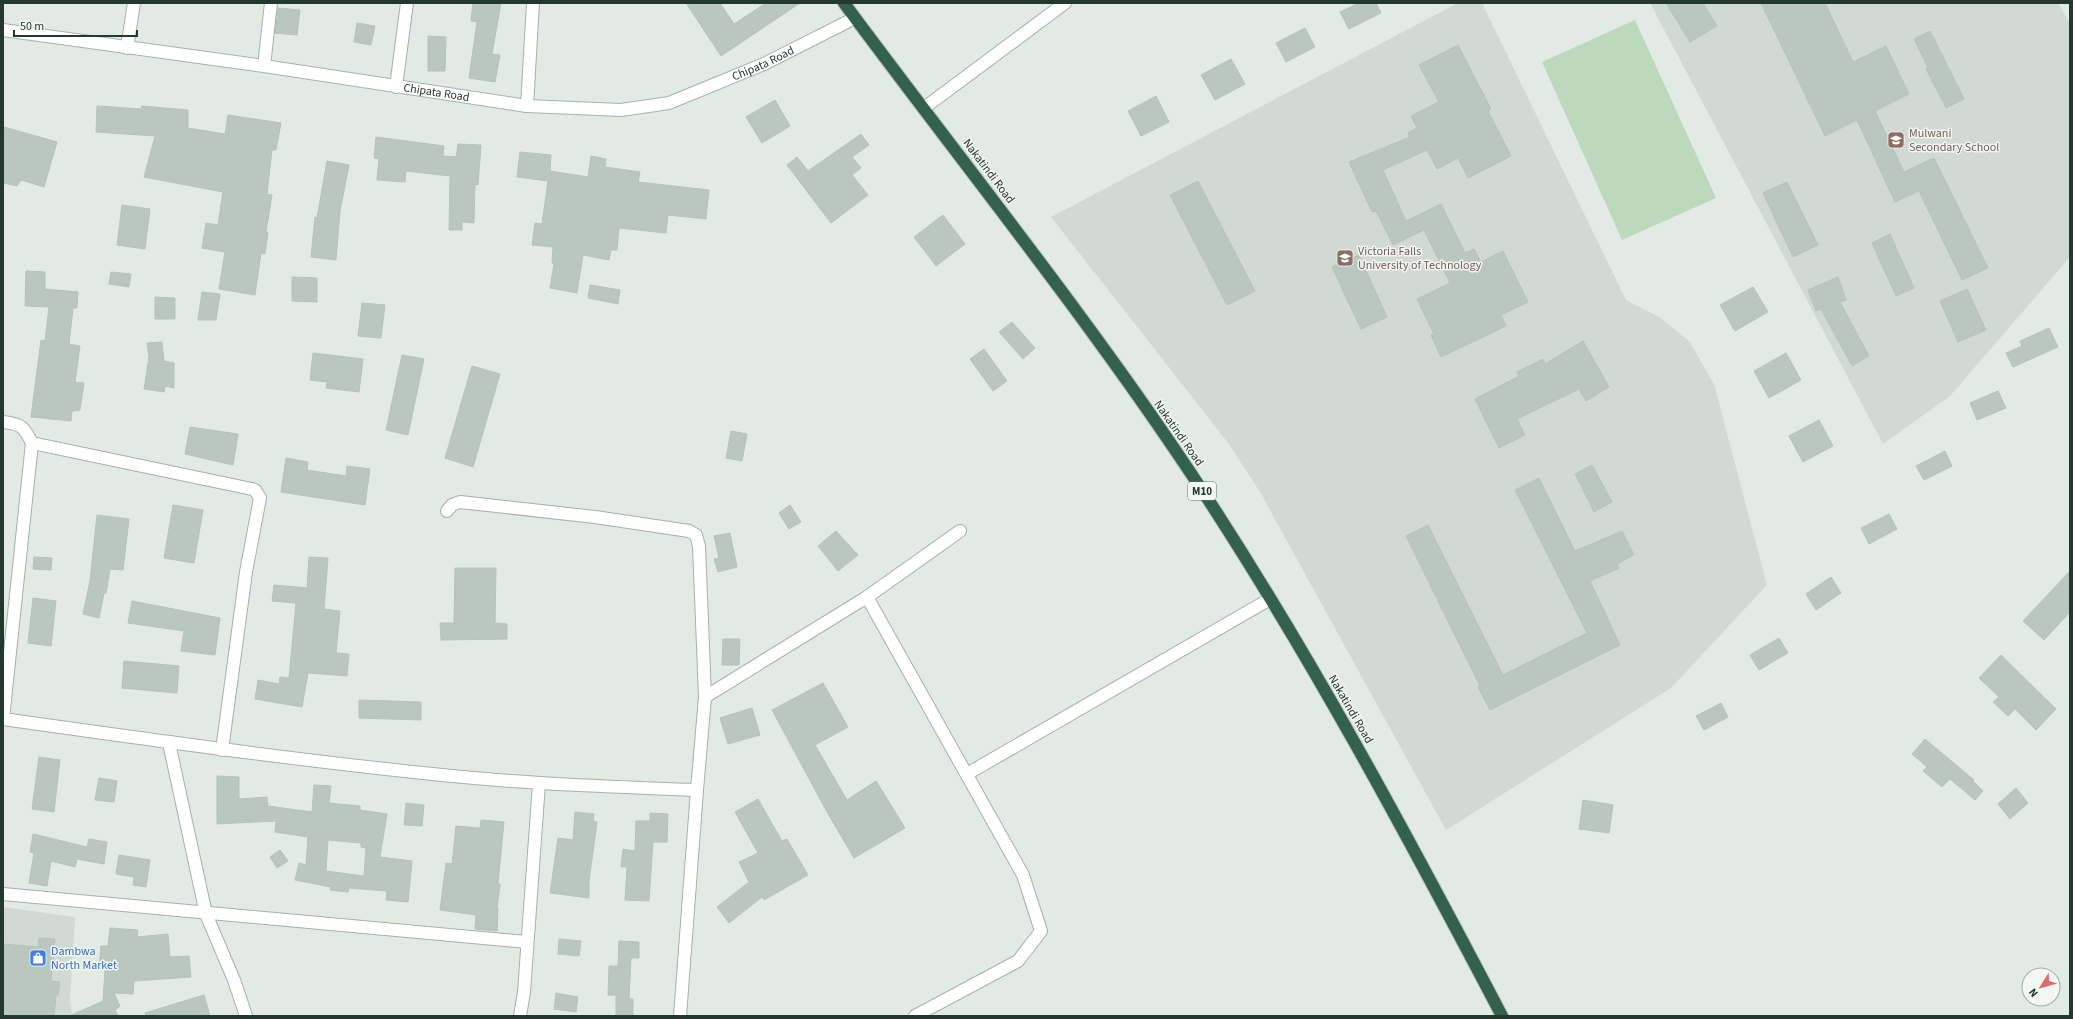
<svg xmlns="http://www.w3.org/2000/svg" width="2073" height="1019" font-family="'Source Sans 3',sans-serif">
	<rect width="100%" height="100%" fill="#e2eae4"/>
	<g fill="#d0dad2">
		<polygon points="1458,3 1482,3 1626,300 1661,318 1689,341 1714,384 1767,585 1671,688 1446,830 1260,492 1229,444 1051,217"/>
		<polygon points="1650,3 2058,3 2070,23 2070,257 1950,396 1883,444"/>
		<polygon points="3,907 75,917 70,1000 72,1016 3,1016"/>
	</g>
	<polygon fill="#bdd9bd" points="1635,20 1716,198 1622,240 1542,62"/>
	<g fill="#bac7bf" stroke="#b5c3b9" fill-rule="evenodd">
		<polygon points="473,3 501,3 492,54 500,55 495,82 469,78 477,22 471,21"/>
		<polygon points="686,3 720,3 734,24 766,3 800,3 721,56"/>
		<polygon points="1359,3 1376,3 1381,13 1349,29 1340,12"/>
		<polygon points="1666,3 1703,3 1717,26 1690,42"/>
		<polygon points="1761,3 1825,3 1853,62 1886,46 1909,94 1875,111 1904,172 1934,158 1988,268 1962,280 1919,191 1895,202 1857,120 1825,136"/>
		<polygon points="278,8 300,10 297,35 275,33"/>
		<polygon points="357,23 375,26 371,45 354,42"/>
		<polygon points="1305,28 1315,47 1286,62 1276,43"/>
		<polygon points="1930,31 1964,99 1946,108 1926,69 1928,68 1914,39"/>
		<polygon points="428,36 446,37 445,71 428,71"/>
		<polygon points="1458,45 1491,109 1488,111 1511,156 1468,178 1458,158 1437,169 1427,150 1383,170 1406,221 1441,204 1465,253 1474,249 1481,262 1503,251 1528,302 1501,315 1506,326 1441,357 1431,335 1434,334 1417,299 1450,283 1424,230 1393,245 1376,211 1372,212 1349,162 1410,137 1408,133 1417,128 1411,116 1439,102 1419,65"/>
		<polygon points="1231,59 1245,84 1215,100 1201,75"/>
		<polygon points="1156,96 1169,122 1141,136 1128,111"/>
		<polygon points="775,100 790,126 762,143 746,117"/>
		<polygon points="97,106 141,109 142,106 188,110 188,128 225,134 228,115 281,123 276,150 272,150 267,194 272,195 266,232 268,233 265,254 261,253 255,295 219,289 225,252 202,248 206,223 218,225 223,192 144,177 155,136 96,132"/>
		<polygon points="4,127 57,142 44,187 21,180 17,186 3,183"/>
		<polygon points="861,134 869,145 852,157 861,168 852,175 868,195 831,223 787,165 797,157 808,171"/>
		<polygon points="376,137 444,146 443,156 456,157 458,144 481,145 478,185 475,184 474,223 462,222 462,230 449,230 450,176 406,171 405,182 377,180 379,159 374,158"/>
		<polygon points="520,152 551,155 550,171 588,177 591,156 606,159 605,167 640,172 638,182 709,190 706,219 668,215 666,233 619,228 617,250 611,250 609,260 583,255 577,293 550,288 554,264 552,263 553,247 532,245 535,223 542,224 548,181 517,177"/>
		<polygon points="327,161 349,165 340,211 336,260 311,257 315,217 317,218"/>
		<polygon points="1198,181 1255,291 1227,305 1170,195"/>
		<polygon points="1787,182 1818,245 1793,257 1763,193"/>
		<polygon points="122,205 150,209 145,249 117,245"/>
		<polygon points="943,215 965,244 936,266 914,237"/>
		<polygon points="1890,234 1914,288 1896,296 1872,243"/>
		<polygon points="1359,255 1387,317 1361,329 1332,267"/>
		<polygon points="26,271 45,272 45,289 78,292 77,308 73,308 69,344 80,346 75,382 84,383 80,410 72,411 71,421 31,417 41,340 45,341 49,307 25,306"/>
		<polygon points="111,272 131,274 129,287 109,284"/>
		<polygon points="292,277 317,278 317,302 292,301"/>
		<polygon points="1838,277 1846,300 1840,302 1869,356 1852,366 1821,309 1816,311 1808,290"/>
		<polygon points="590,285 620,290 618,304 588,298"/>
		<polygon points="1753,287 1768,312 1735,331 1720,305"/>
		<polygon points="1967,289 1986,330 1958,342 1940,301"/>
		<polygon points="202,292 220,294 216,320 198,320"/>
		<polygon points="155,297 175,298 175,319 155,319"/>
		<polygon points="362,303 385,305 381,338 358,336"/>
		<polygon points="1012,322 1035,348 1023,359 999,332"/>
		<polygon points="2049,328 2058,347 2013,367 2006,353 2022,346 2020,341"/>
		<polygon points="1583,341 1609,387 1586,401 1579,389 1517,419 1525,435 1499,448 1475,399 1519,376 1517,372 1543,359 1545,364"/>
		<polygon points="162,342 164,361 174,363 174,388 165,386 164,392 144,389 149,357 147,343"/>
		<polygon points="984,349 1007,381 993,391 970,359"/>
		<polygon points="313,353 363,359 359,392 326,388 327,382 310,380"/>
		<polygon points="1786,353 1801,380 1769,398 1754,371"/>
		<polygon points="402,355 424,359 408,435 386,430"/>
		<polygon points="472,366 500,374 473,467 445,458"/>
		<polygon points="1998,391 2006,408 1977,420 1970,403"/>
		<polygon points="1819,420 1833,446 1803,462 1789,436"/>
		<polygon points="190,427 238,434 233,465 185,454"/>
		<polygon points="731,431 747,434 742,461 726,458"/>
		<polygon points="1945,451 1952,466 1924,480 1916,466"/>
		<polygon points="286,458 308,462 307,470 346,476 347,466 370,469 365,505 281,492"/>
		<polygon points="1592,465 1612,502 1594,512 1575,474"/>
		<polygon points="1539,478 1575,551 1622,531 1634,555 1617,564 1619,568 1590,581 1620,645 1490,710 1478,687 1480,686 1406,536 1428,525 1503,675 1587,633 1515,490"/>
		<polygon points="173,505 203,510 194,563 164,558"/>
		<polygon points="790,505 801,522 789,529 779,513"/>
		<polygon points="1889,514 1897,529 1869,544 1861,528"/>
		<polygon points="97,515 129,519 123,570 110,569 106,593 104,593 99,618 83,614 90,581"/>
		<polygon points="836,531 858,555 838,571 818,546"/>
		<polygon points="730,533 737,567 718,572 714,559 719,558 714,536"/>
		<polygon points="34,557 52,558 51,570 33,569"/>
		<polygon points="309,557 328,558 324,609 340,611 336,653 349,654 347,676 308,673 302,707 255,699 258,680 279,684 280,677 289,678 296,603 272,601 274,585 307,588"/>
		<polygon points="455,568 496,568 495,623 507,624 507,639 441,640 440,623 454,623"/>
		<polygon points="2070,571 2070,612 2044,640 2023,621"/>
		<polygon points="1831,577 1841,593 1816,610 1806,594"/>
		<polygon points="33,598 56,601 51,646 28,643"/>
		<polygon points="132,601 220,618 215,655 181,651 184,631 128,623"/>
		<polygon points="1779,638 1788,653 1759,670 1750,655"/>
		<polygon points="723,639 740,639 739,665 722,665"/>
		<polygon points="2001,655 2056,709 2036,730 2015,709 2008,716 1993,702 1999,697 1979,678"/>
		<polygon points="124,661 179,666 177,693 122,688"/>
		<polygon points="823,683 848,727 815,745 847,800 876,781 905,828 854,858 827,812 772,710"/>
		<polygon points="359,700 421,702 421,720 359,718"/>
		<polygon points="1721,703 1728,717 1704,730 1696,716"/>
		<polygon points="752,708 760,735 728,744 720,718"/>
		<polygon points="1925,739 1974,780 1973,781 1983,791 1975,800 1950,779 1942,787 1923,771 1927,767 1912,754"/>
		<polygon points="39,757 60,760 54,812 32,809"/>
		<path d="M217,776l22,1v22l28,-2 1,9 44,6 2,-27 17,1 -2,17 31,3v4l27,4 -7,43 32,4 -4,41 -22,-2 1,-9 -38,-3 -1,4 -18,-2 1,-3 -36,-7 4,-17 7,2 2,-28 -33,-5 1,-11 -59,3zM328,840l33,3v4l5,1 -2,28 -38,-5z"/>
		<polygon points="99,778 117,781 114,802 95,800"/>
		<polygon points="2016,788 2028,803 2010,819 1998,804"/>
		<polygon points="758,799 782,841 787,839 808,875 764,900 762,897 729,923 717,907 749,882 739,862 758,853 735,812"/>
		<polygon points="1583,800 1613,805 1609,833 1579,829"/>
		<polygon points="406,803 424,805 422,826 404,825"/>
		<polygon points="575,812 594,814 593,821 597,822 589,881 589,898 550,893 558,838 573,840"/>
		<polygon points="650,813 668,814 667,842 653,842 649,901 625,900 627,867 621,867 623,849 635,851 636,821 650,821"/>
		<polygon points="481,820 504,822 498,884 500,884 497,908 498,908 497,931 475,929 476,915 440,910 446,863 452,864 456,826 480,828"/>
		<polygon points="33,834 87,847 89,839 107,842 104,864 77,859 75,867 51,861 47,886 29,883 34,853 30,852"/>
		<polygon points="280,850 288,861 277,868 270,857"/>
		<polygon points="119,855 150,860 146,887 133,885 134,877 116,874"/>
		<polygon points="110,928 138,930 137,937 168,934 170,957 189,956 191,977 134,981 133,994 114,993 120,1006 115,1010 118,1016 69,1016 103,1001 105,969 99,968 101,946 108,946"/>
		<polygon points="39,938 55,939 51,981 60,982 58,995 56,995 54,1016 3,1016 3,944 38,947"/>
		<polygon points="559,939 581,941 579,956 558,954"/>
		<polygon points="619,941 639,942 639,958 631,958 629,999 633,999 633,1016 616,1016 616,995 608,995 609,966 618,966"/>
		<polygon points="556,993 578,997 576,1012 554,1009"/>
		<polygon points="204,995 210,1016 146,1016 145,1013"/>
	</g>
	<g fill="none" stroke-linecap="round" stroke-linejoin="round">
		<g stroke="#a5b1a9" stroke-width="14">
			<g id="street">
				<polyline points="127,48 134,3"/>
				<polyline points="264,66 271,3"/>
				<polyline points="396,87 407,3"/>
				<polyline points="527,106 533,3"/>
				<polyline points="924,108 1065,3"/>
				<path d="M3,422c19,2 21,5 29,21l220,46 3,1 5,8 -14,74 -24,178"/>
				<polyline points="867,597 1023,875 1041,931 1018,961 915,1016"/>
				<polyline points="705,697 867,597 960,531"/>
				<path d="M3,719c149,21 299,42 449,57 81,8 163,11 245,14l8,-93 -6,-151 -3,-11 -7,-4 -94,-14 -135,-15 -8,3 -5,6"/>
				<polyline points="3,719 32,443"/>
				<polyline points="169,743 206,914 234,980 246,1016"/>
				<polyline points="967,774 1270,599"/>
				<polyline points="3,894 527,942"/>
				<polyline points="520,1016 524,992 539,783"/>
				<polyline points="680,1016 697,790"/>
			</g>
		</g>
		<g stroke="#a2b4a9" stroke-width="14">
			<g id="secondary">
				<path id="s1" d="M3,30l261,36 263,40 94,4 48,-7 95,-39 91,-46"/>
			</g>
		</g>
		<g stroke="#bdc4c0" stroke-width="14">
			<path id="highway" d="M844,3c117,158 241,311 350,475 114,172 212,355 308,538"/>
		</g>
		<use href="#street" stroke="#fff" stroke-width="12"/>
		<use href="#secondary" stroke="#fff" stroke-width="12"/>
		<use href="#highway" stroke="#33614b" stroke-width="12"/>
	</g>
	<defs>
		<g id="school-square" transform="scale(0.9)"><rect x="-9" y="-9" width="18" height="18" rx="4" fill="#8d6e63" stroke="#f2f7f3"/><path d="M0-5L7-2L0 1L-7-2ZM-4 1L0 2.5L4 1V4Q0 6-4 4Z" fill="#fff"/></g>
		<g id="university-square" transform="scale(0.9)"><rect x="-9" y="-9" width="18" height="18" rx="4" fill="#8d6e63" stroke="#f2f7f3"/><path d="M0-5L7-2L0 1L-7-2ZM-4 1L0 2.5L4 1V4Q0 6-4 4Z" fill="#fff"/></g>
		<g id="shop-square" transform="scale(0.9)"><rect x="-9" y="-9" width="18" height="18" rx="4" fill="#3f7fe0" stroke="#f2f7f3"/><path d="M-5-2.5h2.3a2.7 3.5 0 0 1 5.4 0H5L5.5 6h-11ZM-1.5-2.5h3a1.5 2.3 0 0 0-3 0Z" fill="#fff"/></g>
	</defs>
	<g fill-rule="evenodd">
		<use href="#school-square" x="1896" y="140"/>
		<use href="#university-square" x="1345" y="258"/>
		<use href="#shop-square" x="38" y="958"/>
	</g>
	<g text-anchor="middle" stroke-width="3" stroke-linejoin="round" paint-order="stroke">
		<rect fill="#f2f7f3" stroke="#627268" stroke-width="1" x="1188" y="482" width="28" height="18" rx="3"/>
		<g font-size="11" font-weight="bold" fill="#24392d">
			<text x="1202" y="495">M10</text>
		</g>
		<g font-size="12" fill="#24392d" stroke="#f2f7f3">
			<text dy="4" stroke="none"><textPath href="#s1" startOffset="774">Chipata Road</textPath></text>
			<text dy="4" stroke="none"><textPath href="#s1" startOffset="438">Chipata Road</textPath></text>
			<text transform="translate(989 171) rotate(53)" y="4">Nakatindi Road</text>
			<text transform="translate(1179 433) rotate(55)" y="4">Nakatindi Road</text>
			<text transform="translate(1351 709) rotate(60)" y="4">Nakatindi Road</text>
		</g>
		<g font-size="12" fill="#785e54" stroke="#f2f7f3" text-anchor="start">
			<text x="1909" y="137">Mulwani<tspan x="1909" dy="14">Secondary School</tspan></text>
			<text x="1358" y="255">Victoria Falls<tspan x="1358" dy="14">University of Technology</tspan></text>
		</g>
		<g font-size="12" fill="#366cbe" stroke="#f2f7f3" text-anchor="start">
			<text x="51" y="955">Dambwa<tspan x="51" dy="14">North Market</tspan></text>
		</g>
	</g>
	<rect width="2073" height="1019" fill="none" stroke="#24392d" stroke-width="8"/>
	<g transform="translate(2041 987) rotate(233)"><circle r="19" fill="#f2f7f3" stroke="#a0aba4"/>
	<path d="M0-3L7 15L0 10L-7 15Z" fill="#e1696d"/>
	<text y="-6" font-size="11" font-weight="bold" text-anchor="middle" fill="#24392d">N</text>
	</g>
	<path d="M14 30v6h123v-6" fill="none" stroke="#24392d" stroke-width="2"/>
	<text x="20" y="30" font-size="12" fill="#24392d" stroke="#f2f7f3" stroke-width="3" paint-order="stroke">50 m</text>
</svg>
